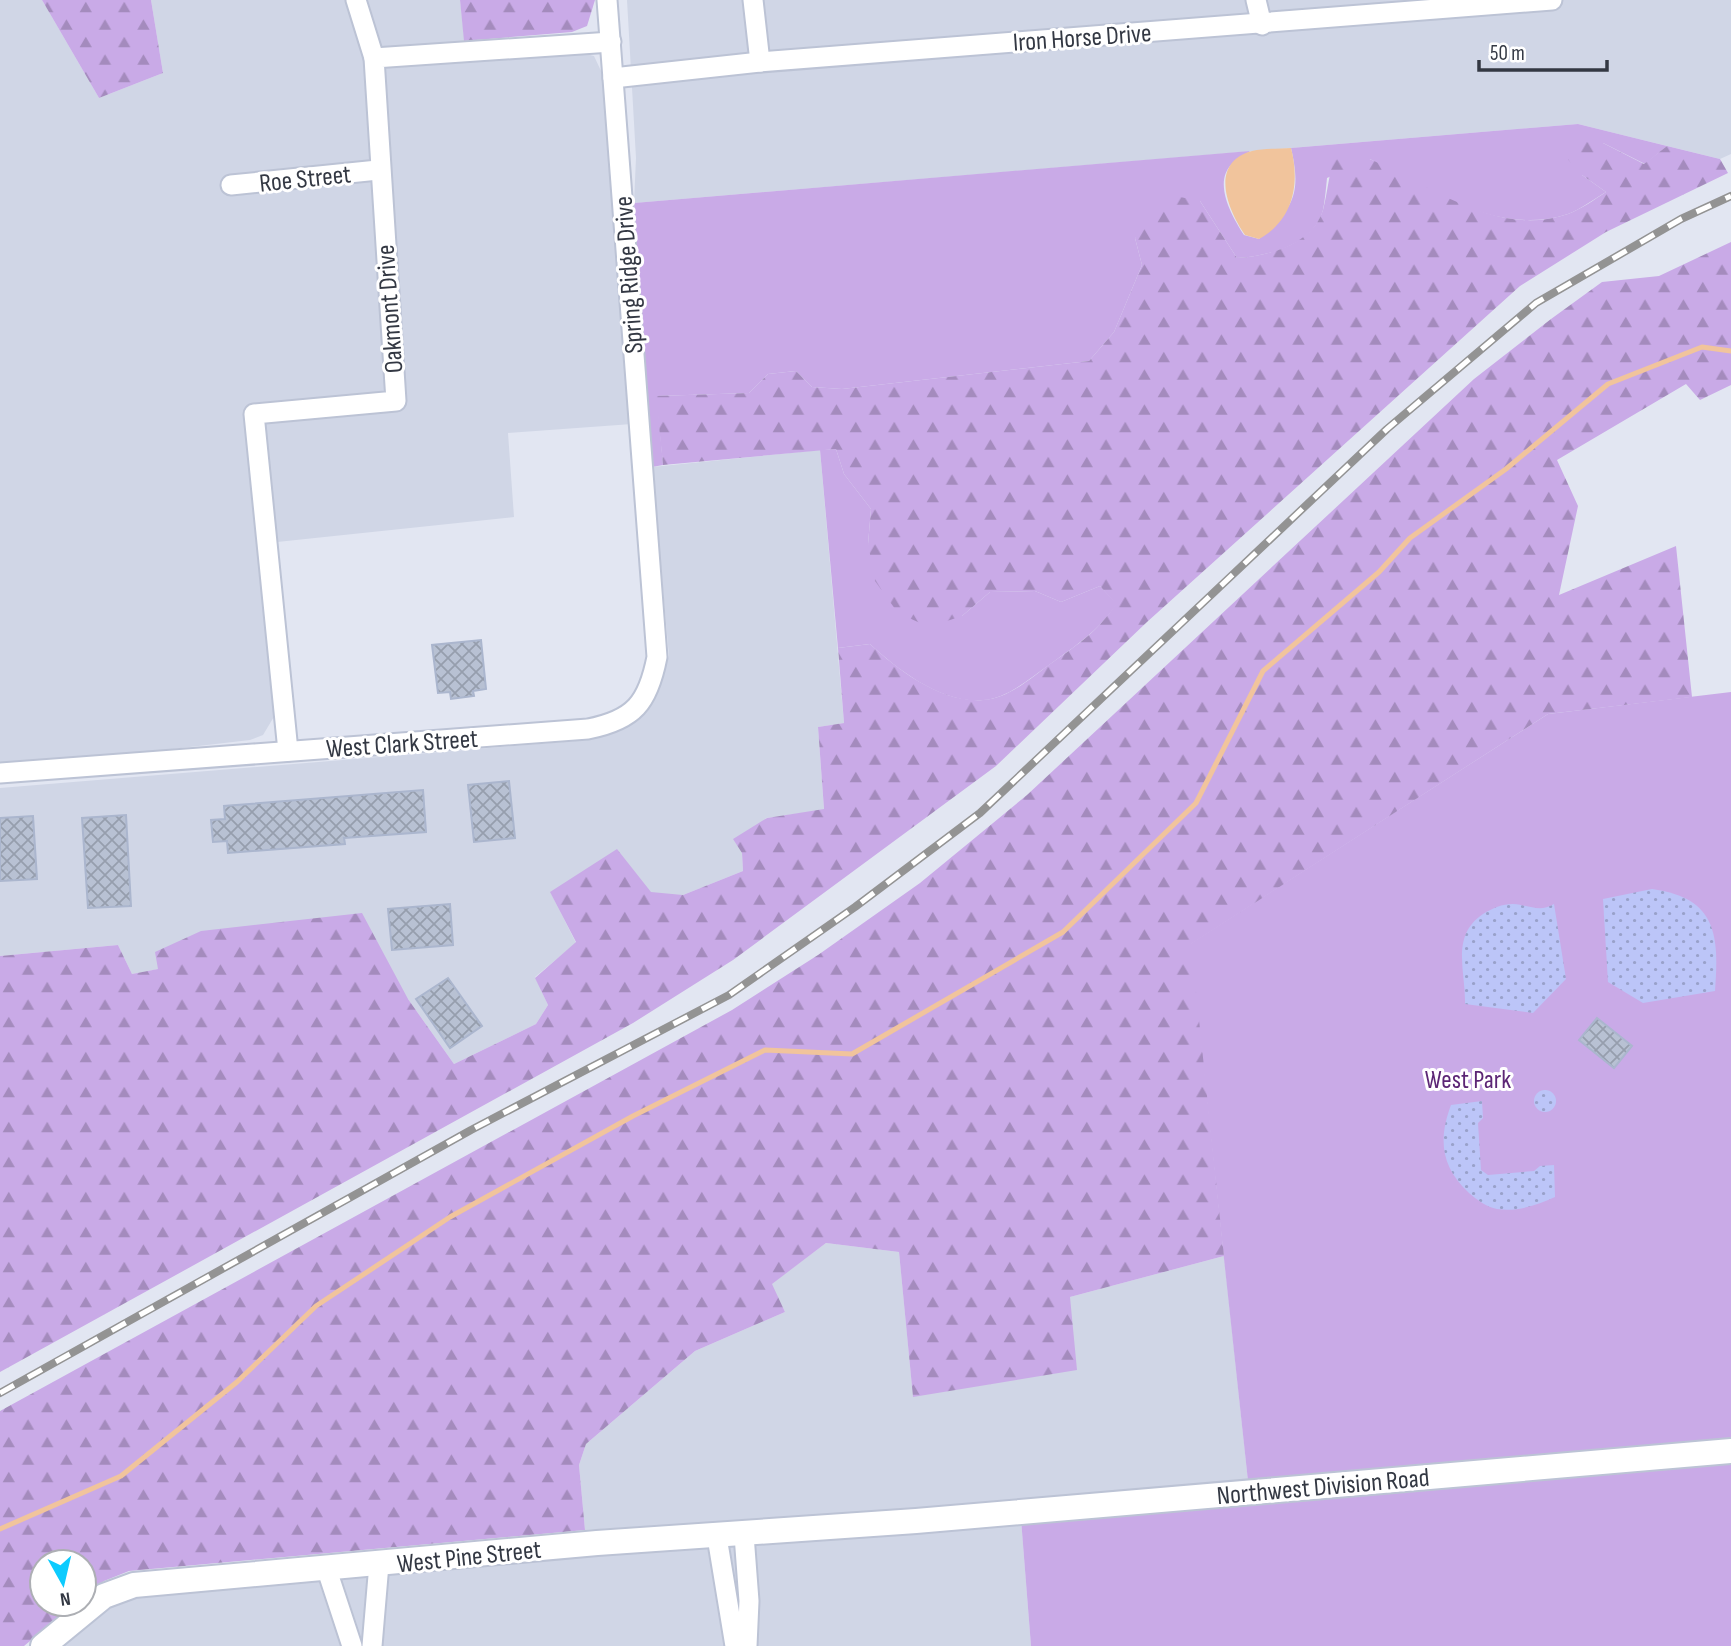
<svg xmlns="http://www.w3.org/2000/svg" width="1731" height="1646" font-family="'Sofia Sans Condensed',sans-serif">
	<defs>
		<pattern id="forest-firs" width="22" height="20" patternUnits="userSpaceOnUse" patternTransform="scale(1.75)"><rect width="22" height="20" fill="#c9aae7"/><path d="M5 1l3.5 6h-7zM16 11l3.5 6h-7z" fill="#a48bbd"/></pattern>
		<pattern id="sand-dots" width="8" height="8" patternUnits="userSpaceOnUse" patternTransform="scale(1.75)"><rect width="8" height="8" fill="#bcc5f8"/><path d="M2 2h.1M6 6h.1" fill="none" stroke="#99a1ca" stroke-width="1.8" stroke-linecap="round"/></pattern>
		<pattern id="building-cross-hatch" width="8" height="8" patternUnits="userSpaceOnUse" patternTransform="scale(1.75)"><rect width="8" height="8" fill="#b8c1d3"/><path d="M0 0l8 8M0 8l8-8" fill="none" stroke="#969ead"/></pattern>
	</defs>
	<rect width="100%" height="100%" fill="#e2e6f2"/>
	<g fill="#d0d6e6">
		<polygon points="0,0 42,0 99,98 163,73 151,0 460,0 467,62 583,53 594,56 602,73 632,424 508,433 514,517 258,544 275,715 263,735 250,740 155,751 0,764"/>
		<polygon points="627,0 1731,0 1731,154 1720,159 1578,124 634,203 636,158"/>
		<polygon points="820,450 844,723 818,727 824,810 766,818 742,853 743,871 683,895 551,893 576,943 535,977 548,1005 536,1024 454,1064 408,999 159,969 132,974 118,945 0,956 0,788 588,740 611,734 631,725 651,703 669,656 652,467"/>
		<polygon points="826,1243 899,1252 913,1396 1070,1297 1224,1256 1248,1481 920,1509 585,1530 579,1465 586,1444 695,1351 785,1312 771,1284"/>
		<polygon points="1021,1519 1031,1646 59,1646 91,1619 122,1601 148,1594"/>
	</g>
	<g fill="#c9aae7">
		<path d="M1578,124l89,22 -22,18 -42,-21 -21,32 24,17c-12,7 -25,17 -38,22 -68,23 -140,-24 -198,-55l-43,19c-1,10 -2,22 -4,32 -10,36 -55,46 -86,48l-37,-57 -65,37 7,27 -28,67 -25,29 -247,28 -30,-2 -16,-16 -28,3 -19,19 -92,3 6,69 -11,2 -18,-264 616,-52c-6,5 -14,9 -19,14 -18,19 2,53 13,70l15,4c34,-31 43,-44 32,-91z"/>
		<path d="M836,449l8,25 27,35 -3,35 94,72 28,-24 45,-1 26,11 39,-16 17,18c-21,29 -39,40 -68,61 -19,13 -42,34 -66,35 -41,4 -85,-30 -113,-56l-32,4 -18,-198z"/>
		<polygon points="1731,692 1731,1440 1248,1481 1190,944 1548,714"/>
		<polygon points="1731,1464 1731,1646 1031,1646 1021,1519"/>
	</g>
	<g fill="url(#forest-firs)">
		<polygon points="42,0 151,0 163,73 99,98"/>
		<polygon points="460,0 595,0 587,26 572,32 464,41"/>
		<path d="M1568,141l35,2 41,21 23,-18 53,13 8,14 -122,59 -86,54 -373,336 -151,144 -263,194 -100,63 -633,349v-416l118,-11 14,29 26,-5 -3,-17 46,-21 161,-18 46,86 46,65 82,-40 12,-19 -13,-27 41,-36 -26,-50 67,-43 34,43 32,3 60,-24 -1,-18 -9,-14 34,-21 57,-9 -6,-82 26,-4 -6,-75 32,-4c28,26 71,59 113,56 26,-1 50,-24 70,-38 27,-19 45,-31 63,-58l-16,-18 -39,16 -26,-11 -45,1 -28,24 -33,11 -31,-14 -23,-32 -7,-37 3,-35 -27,-35 -8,-25 -173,16 -7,-69 93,-3 19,-19 28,-3 16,16 30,2 247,-28 25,-29 28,-67 -7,-27 23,-31 17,-11 25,5 37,57c31,-2 75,-13 86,-48 5,-19 6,-39 13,-58 12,2 25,3 36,8 61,27 126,78 196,54 13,-5 26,-14 38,-22l-24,-17 -18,-20z"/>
		<polygon points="1731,242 1731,385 1700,400 1686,384 1557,460 1578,506 1559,595 1676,546 1692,697 1548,714 1191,944 1224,1256 1070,1297 1077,1370 913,1397 899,1252 826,1243 772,1284 785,1312 695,1351 586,1444 579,1465 585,1530 129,1571 104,1581 84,1597 84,1562 42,1562 42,1604 75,1604 24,1646 0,1646 0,1411 732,1010 818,955 920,883 1027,795 1474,379 1551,319 1602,282 1659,276"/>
	</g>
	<g fill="url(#sand-dots)">
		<path d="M1652,889c65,9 67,46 63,102l-72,12 -35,-21 -5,-83z"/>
		<path d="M1554,904l12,75 -33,34 -68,-9c1,-32 -15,-68 18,-90 10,-6 19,-10 30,-10 17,1 26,9 41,0z"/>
		<circle cx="1545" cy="1101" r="11"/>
		<path d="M1482,1101l1,17 -5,5 3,47 7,5 46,-4 6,-5 14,-1 1,32c-18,8 -37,15 -58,12 -10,-2 -20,-9 -28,-16 -28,-26 -31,-53 -18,-88z"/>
	</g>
	<path fill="#f1c49c" d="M1291,148c9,35 3,72 -32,91l-14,-4c-17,-25 -37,-72 7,-84 12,-3 27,-2 39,-3z"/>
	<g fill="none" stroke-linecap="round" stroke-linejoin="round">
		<polyline stroke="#f1c49c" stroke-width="5" points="0,1529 121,1476 237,1382 316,1306 450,1217 633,1116 765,1050 852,1054 1063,932 1196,803 1263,671 1379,572 1410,538 1506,469 1608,384 1702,347 1731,351"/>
	</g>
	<g fill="url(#building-cross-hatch)" stroke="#abb6ce" stroke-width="2">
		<polygon points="481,640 486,689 473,691 474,696 451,699 450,692 438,693 432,645"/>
		<polygon points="509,781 515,838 474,842 468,785"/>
		<polygon points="423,790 426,832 344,838 345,844 228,853 227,841 213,842 211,820 225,819 224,806"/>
		<polygon points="126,815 131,906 88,908 82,818"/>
		<polygon points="33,816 37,879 0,881 0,818"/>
		<polygon points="450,904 453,945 392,950 388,909"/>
		<polygon points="448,978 482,1026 450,1048 416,999"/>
		<polygon points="1597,1018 1632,1046 1614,1068 1579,1040"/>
	</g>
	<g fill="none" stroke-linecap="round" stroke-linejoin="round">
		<g stroke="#bcc3d5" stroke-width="23">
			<g id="minor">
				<polyline points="356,0 374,58"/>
				<polyline points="753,0 760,62"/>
				<polyline points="1256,0 1262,25"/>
				<polyline points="613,78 760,62 1552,0"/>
				<polyline points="231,185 378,170"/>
				<polyline points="288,751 254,414 396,401 374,58 611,42"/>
				<path d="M0,773l588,-44c46,-9 60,-26 69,-72l-50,-657"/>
				<polyline points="744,1535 749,1601 747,1646"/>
				<polyline points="717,1537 735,1646"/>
				<polyline points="327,1570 352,1646"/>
				<polyline points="372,1646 379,1564"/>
			</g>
		</g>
		<g stroke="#bcc3d5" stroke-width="28">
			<polyline id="tertiary" points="43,1646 104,1596 134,1585 597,1543 916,1521 1731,1451"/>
		</g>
		<use href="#minor" stroke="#fff" stroke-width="19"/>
		<use href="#tertiary" stroke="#fff" stroke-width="24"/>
		<g stroke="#939393" stroke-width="8">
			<polyline id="rail" points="0,1393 471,1130 729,995 855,907 980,813 1387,429 1536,303 1681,219 1731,196"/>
		</g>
		<use href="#rail" stroke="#fff" stroke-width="5" stroke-dasharray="16" stroke-linecap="butt"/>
	</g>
	<g text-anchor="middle" stroke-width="6" stroke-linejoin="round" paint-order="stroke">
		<g font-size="26" fill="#333843" stroke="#fff">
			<text transform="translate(1082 37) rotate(-4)" y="9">Iron Horse Drive</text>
			<text transform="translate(305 178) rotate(-6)" y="9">Roe Street</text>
			<text transform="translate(628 275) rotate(-94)" y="9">Spring Ridge Drive</text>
			<text transform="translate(389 309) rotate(-94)" y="9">Oakmont Drive</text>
			<text transform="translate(402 743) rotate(-4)" y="9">West Clark Street</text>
			<text transform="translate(1323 1486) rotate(-5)" y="9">Northwest Division Road</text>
			<text transform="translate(469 1556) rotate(-6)" y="9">West Pine Street</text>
		</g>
		<g font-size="26" fill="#5c2675" stroke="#fff">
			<text x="1468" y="1088">West Park</text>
		</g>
	</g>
	<g transform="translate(63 1583) rotate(172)"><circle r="33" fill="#ffffff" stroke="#adafb4" stroke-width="2"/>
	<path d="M0-5L12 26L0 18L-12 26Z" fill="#0dcbfe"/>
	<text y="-10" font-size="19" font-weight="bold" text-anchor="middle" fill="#333843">N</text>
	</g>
	<path d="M1479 60v10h128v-10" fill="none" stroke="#333843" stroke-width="3.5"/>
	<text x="1490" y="60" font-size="21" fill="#333843" stroke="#ffffff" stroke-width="5" paint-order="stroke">50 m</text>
</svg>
